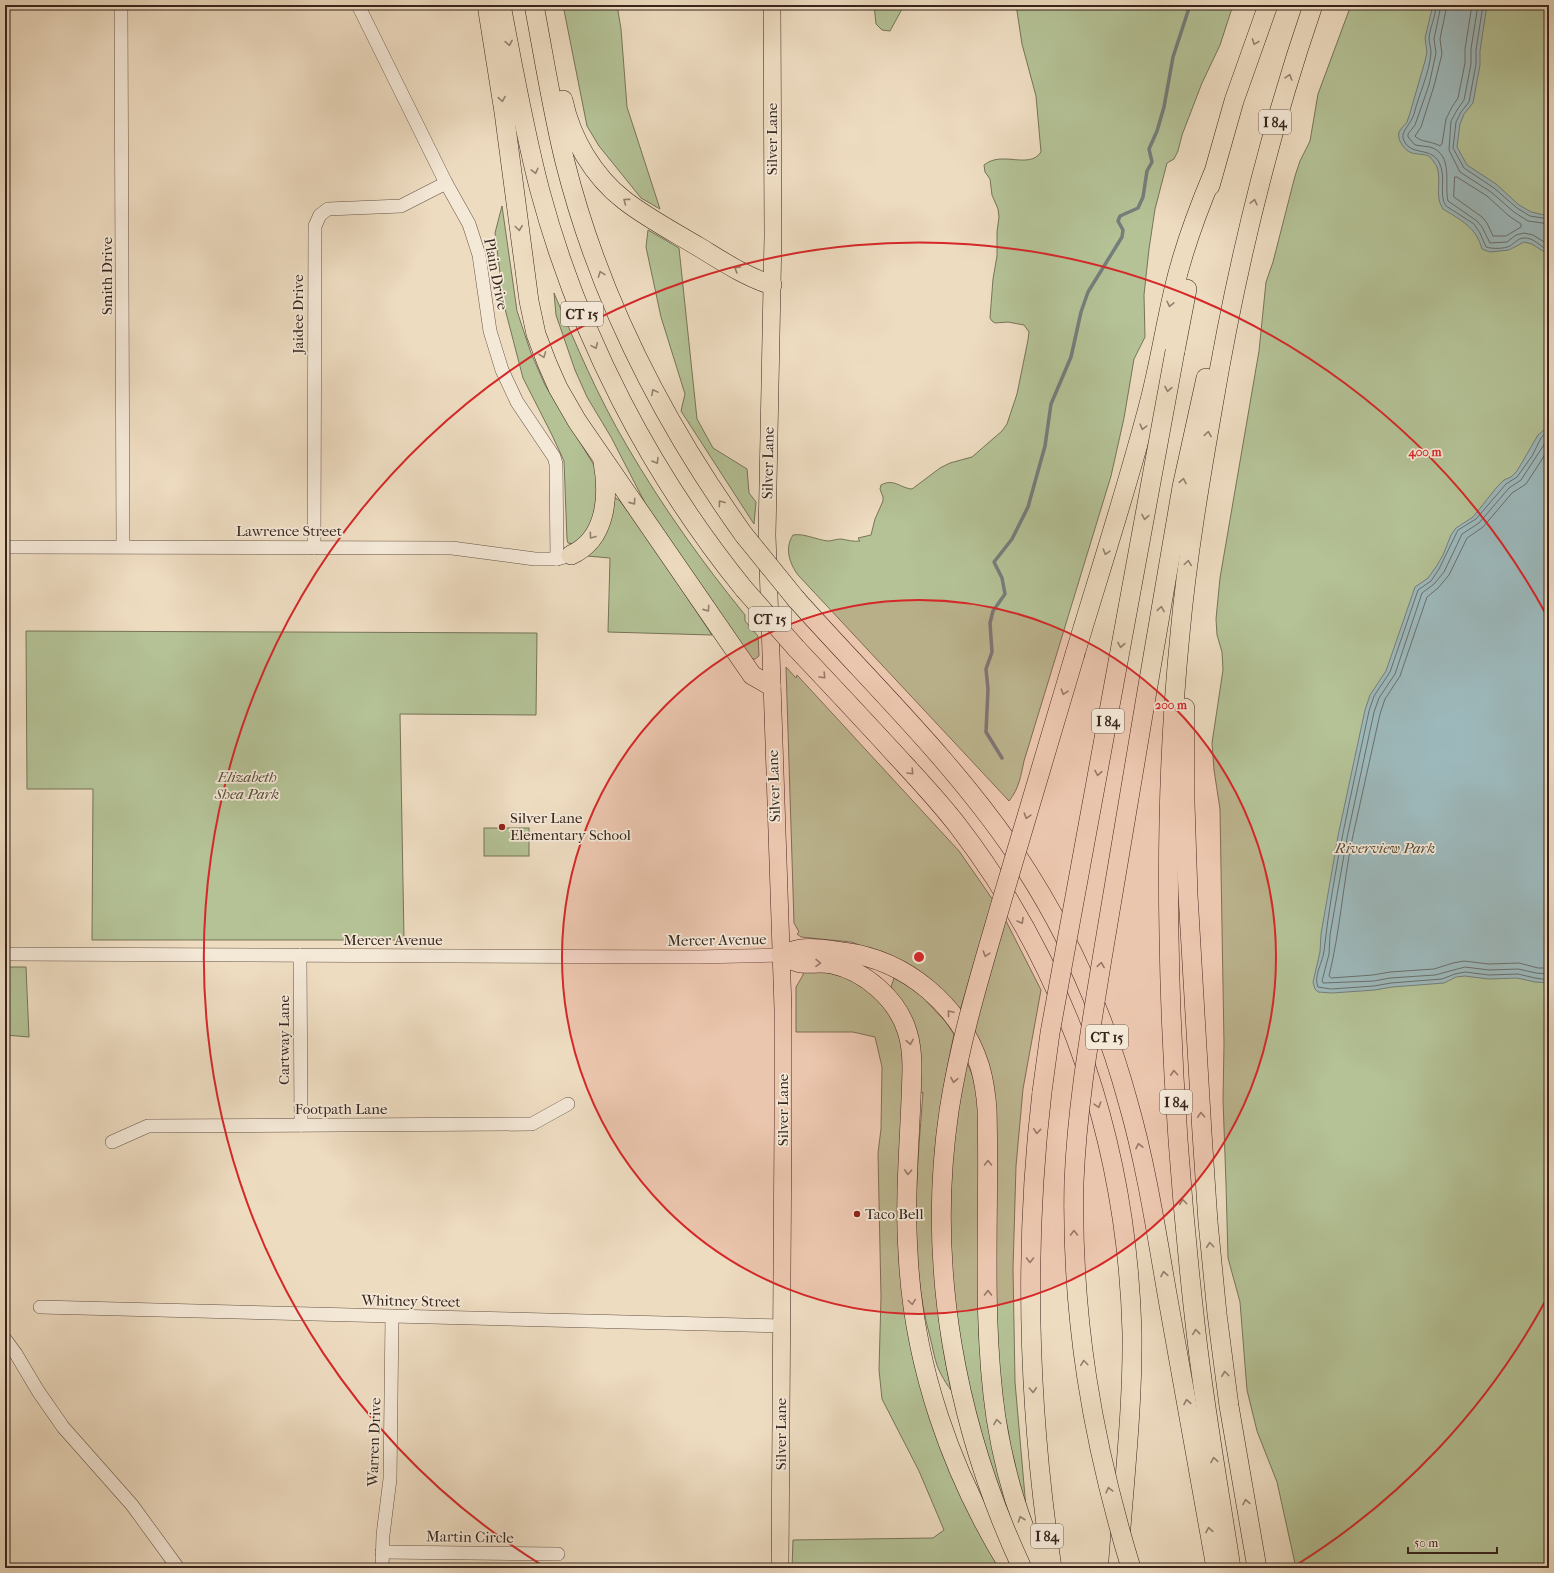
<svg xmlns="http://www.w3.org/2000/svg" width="1554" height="1573" font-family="'IM FELL French Canon',serif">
	<rect width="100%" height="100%" fill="#eedcc1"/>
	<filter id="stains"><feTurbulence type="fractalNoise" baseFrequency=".005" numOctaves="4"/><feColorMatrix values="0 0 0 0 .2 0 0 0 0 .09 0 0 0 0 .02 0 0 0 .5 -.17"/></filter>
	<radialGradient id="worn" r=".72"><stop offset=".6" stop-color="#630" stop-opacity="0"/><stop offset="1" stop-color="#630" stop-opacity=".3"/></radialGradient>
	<g fill="#b4c296" stroke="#767459">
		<polygon points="563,5 617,5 621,29 627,107 660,209 641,198 599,146 587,126"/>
		<polygon points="874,5 907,5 902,9 890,31 882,30 876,24"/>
		<path d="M1014,5h219l-13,40 -18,38 -20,52 -4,16 -4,8 -7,4 -12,46 -6,40 -5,46 1,42 -11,22 -10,59 -13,58 -87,285c-3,14 -5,28 -15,40l-211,-226c-8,-11 -14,-26 -5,-40 11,-2 24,5 35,6 4,0 8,-2 13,-2 6,1 13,3 19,2l-2,-3 13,-3 4,-16 8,-18v-4l-3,-8 1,-4c13,-7 19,3 31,4l28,-21 10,-5 22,-6 30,-26 5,-7 10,-30 11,-54 1,-8 -5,-7 -16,-3 -13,1 -3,-2 -2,-3 3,-39 4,-23v-24l2,-15 -1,-8 -6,-14 -2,-16 -5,-7 -1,-7c18,-15 45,5 57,-13l-5,-56 -14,-52 -5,-33z"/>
		<polygon points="1351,5 1549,5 1549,1568 1296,1568 1277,1482 1257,1431 1247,1390 1240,1302 1228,1258 1226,1184 1223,1099 1224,1044 1220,809 1214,770 1212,743 1223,670 1222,652 1217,635 1216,619 1220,578 1259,351 1266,282 1273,262 1295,176 1300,161 1310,141 1318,94"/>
		<polygon points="502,206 517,311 531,353 545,385 597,470 599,489 591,530 574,544 568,543 567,539 564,461 552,435 523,378 504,305 495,233"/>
		<polygon points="648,230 679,248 697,419 713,448 747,469 749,493 756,502 754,524 681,411 685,394 661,317 646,247"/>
		<path d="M554,293c22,52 44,104 73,153 35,60 75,116 118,169v6l13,15 1,20 -4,3h-8l-87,-127 -49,-95 -24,-40 -12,-27 -19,-55z"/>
		<polygon points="614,497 620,501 649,540 712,635 608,632 610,558 587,556"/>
		<polygon points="26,631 537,633 536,715 400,714 404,940 92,940 93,789 27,789"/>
		<polygon points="786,667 796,678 797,675 959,851 993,900 959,1014 942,992 914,967 886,954 851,942 801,937 797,934 799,932 794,923"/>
		<rect x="484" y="828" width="45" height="28"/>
		<polygon points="1005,919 1041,990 1023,1089 1016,1166 1013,1269 1015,1382 1026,1508 1012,1458 1001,1398 973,1032"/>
		<polygon points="5,967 26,967 29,1037 5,1035"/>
		<polygon points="804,969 816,969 854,980 878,995 902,1034 905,1060 899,1258 905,1309 1000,1568 792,1568 793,1540 933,1538 944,1530 919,1471 882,1399 879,1370 881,1297 878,1153 881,1129 882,1067 875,1037 853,1032 796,1032 796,987 803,975"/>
		<path d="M894,978l30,17 3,7 18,19 9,13c-8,38 -15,77 -19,117 -7,79 0,161 16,239 -4,-5 -7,-10 -10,-16 -6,-10 -8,-26 -11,-37 -22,-81 -13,-163 -7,-245l-4,2 -22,-99 -6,-8z"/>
		<path d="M966,1061c11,20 12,39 14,62l-1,210 5,56 32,147c-17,-45 -34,-89 -45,-135 -18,-76 -24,-157 -19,-235 2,-35 8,-70 14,-105z"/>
	</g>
	<g fill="#9db9bc" stroke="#747e7c">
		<path d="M1433,5h54l-7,46v14l-7,38 -9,11 -4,10 -3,23 10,18 29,19 23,21 12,7 18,4v39l-17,-11 -8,-2 -15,8 -19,2 -8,-3c-6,-22 -21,-29 -39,-40 -9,-13 -1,-28 -6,-42 -2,-3 -4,-7 -7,-10 -9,-6 -20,2 -29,-14 -2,-3 -3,-7 -2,-11 2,-4 6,-7 8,-10 1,-3 2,-6 3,-9l15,-52 2,-9 -2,-14z"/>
		<polygon points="1549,414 1549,491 1547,496 1549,500 1549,983 1535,982 1517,978 1488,979 1465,976 1456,977 1444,983 1392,987 1375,990 1332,993 1318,992 1315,989 1313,982 1320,952 1321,934 1338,836 1365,710 1370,695 1386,671 1415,587 1428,578 1436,567 1443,555 1451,535 1456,528 1473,517 1497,487 1504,480 1511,477 1517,471 1538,435 1544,430"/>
	</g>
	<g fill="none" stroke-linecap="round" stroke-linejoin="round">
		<g stroke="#6a6f6c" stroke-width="1">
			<path d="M1436,5c0,11 -6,22 -7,33 0,5 2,10 2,15 -2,21 -12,41 -17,61 -2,8 -13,18 -11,24 6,19 27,8 36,24 8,15 -1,33 7,44l28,18 6,9 6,14c6,2 18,2 24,-1 5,-3 8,-8 14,-8 9,-1 17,9 25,13"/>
			<path d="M1441,5l-7,34 2,14 -7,32 -14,40 -7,9v3l7,8c5,1 10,1 15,2 24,7 14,38 18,54l29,20 5,6 8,16 17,-1 9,-7 8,-2 9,2 16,10"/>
			<path d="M1447,5l-7,34 2,15 -8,32 -13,41 -6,9c4,6 17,5 25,10l2,-2 4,-25 6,-12 6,-9 7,-35v-14l7,-44"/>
			<polyline points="1478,5 1471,49 1471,64 1464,100 1457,110 1451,121 1449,150 1460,172 1491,192 1514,212 1528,221 1549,224"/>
			<polyline points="1483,5 1476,50 1476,64 1469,102 1461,112 1456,122 1453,148 1464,168 1494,188 1517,208 1530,216 1549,219"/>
			<polygon points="1455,177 1457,177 1487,196 1509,216 1521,224 1521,227 1506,236 1493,236 1487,223 1482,217 1454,197"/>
			<path d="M1549,429l-8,9 -9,18 -15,21 -11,7 -30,35 -18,11 -19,39 -8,12 -13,9 -28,82 -16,24 -5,15c-17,80 -36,159 -45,240 -1,11 -11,25 -6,36l13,2 43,-3 17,-3 51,-4 13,-5 10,-2 24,3 29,-1 17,4 14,2"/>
			<polyline points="1549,437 1521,480 1509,488 1479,523 1462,534 1444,572 1434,584 1422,593 1395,674 1379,698 1374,712 1347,838 1330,935 1329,954 1322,981 1323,983 1374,981 1390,978 1435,975 1465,967 1489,970 1518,969 1536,973 1549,974"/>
			<path d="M1549,447l-8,14 -15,23 -14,9 -29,34 -16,11 -18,37 -11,13 -11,9 -27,79 -15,23 -5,15c-9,42 -19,84 -28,126 -9,45 -12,91 -23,136l2,2 42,-3 17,-3 44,-3 19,-6 11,-2 25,3 30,-1 19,5h11"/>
		</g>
		<polyline stroke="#747e7c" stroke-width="3.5" points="1002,758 986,732 988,689 986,669 992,652 990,623 993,611 1005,594 1002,578 994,562 1012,539 1028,507 1045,446 1051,404 1071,357 1081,312 1088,292 1122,237 1123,230 1118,221 1120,216 1138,208 1143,197 1147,171 1152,162 1149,149 1157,131 1164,107 1173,57 1190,5"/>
		<g stroke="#655345" stroke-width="14">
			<g id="minor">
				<polyline points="121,5 123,546"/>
				<polyline points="358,5 446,183 469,224 479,255 490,331 502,370 517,402 554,457 556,464 557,559"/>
				<polyline points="5,547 452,548 535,559 557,559 564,557"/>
				<polyline points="314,548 315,226 320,215 328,209 401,206 446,183"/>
				<polyline points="5,954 698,957 781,955"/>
				<polyline points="300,955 301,1125"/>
				<polyline points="112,1142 148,1126 532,1124 568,1104"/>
				<polyline points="40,1307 782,1326"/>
				<polyline points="5,1339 16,1354 38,1391 63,1427 132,1505 178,1568"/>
				<polyline points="382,1552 558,1554"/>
				<polyline points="382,1568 383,1535 390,1479 392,1317"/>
			</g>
		</g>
		<g stroke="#37251c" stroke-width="18">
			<polyline id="major" points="772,5 773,236 767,535 783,1009 783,1124 780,1568"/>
		</g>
		<g stroke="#37251c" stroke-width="20">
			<g id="highway">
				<polyline points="487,5 504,112 529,301 536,334 547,363 558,388 577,421 752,675 771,686"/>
				<path d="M501,5c12,62 23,125 39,186 39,145 110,282 204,398"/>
				<path d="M534,5c10,52 18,105 31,157 34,135 98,260 179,373"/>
				<path d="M563,100c8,38 30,76 61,100 23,18 50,32 75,47 23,14 47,30 73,38"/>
				<polyline points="1210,186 1234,101 1268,5"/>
				<polyline points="1175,351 1187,289"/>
				<path d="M571,555c36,-16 38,-60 32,-93"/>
				<path d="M796,599c75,84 157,162 220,255 51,76 88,160 112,248 19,66 29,135 41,203 16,88 31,175 47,263"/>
				<path d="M796,648c33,35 66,70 98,105 22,24 45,48 64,73 113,147 169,323 174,506 1,79 -9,158 -14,236"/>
				<path d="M1075,654c25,-83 52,-166 74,-250 10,-38 16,-77 25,-115 9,-39 23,-77 39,-115"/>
				<polyline points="1145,703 1182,487 1206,378"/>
				<polyline points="1185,708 1185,803 1188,895 1202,1133 1208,1222 1217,1314 1229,1406 1257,1568"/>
				<path d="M781,955c6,-2 13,-5 20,-6 13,-2 29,1 42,3 64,8 118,54 137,115 4,14 6,28 7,42 3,103 -6,207 9,309 8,51 23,103 45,150"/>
				<path d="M781,955c6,3 13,7 20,8 10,1 21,-1 31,1 33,7 65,35 75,67 4,12 5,24 5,37 -1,61 -8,123 -4,184 5,112 43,221 102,316"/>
				<path d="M1042,1092c-19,161 -14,316 10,476"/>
				<path d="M1231,1568c-12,-78 -26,-157 -35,-236 -15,-131 -25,-264 -27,-396 -2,-101 1,-202 11,-302 7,-77 20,-153 33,-228 23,-137 55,-270 100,-401"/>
			</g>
		</g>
		<use href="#minor" stroke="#f4e8d7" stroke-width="13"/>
		<use href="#major" stroke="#eedcc1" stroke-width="17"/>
		<use href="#highway" stroke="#eedcc1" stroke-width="19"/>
		<g stroke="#37251c" stroke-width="20" stroke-linecap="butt">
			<g id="highway-bridge">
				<polyline points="744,535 796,599"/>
				<polyline points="744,589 796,648"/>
				<polyline points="1042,1092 1050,1033 1175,351"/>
				<path d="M1022,1568c-66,-142 -96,-301 -73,-457 11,-72 33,-142 53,-211 25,-82 49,-164 73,-246"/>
				<path d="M1131,1568c-39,-128 -60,-252 -57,-386 3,-75 16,-149 28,-223 14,-85 29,-171 43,-256"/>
			</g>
		</g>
		<use href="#highway-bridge" stroke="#eedcc1" stroke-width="19"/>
	</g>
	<defs><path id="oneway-chevron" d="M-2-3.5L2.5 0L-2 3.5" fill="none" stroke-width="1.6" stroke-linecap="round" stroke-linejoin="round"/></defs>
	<g stroke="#92806e">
		<use href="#oneway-chevron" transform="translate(1255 42) rotate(110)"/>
		<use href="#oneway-chevron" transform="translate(509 43) rotate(79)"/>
		<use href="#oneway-chevron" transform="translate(1289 77) rotate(-73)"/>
		<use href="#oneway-chevron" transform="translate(502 99) rotate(81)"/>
		<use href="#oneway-chevron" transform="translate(535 171) rotate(76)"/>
		<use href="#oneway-chevron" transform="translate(626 201) rotate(-143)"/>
		<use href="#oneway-chevron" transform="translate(1254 202) rotate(-76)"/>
		<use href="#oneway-chevron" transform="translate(519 228) rotate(83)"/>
		<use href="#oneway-chevron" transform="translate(737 269) rotate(-149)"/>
		<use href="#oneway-chevron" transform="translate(601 274) rotate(-111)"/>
		<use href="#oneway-chevron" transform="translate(1170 304) rotate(103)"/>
		<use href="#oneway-chevron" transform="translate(595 346) rotate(66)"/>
		<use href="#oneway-chevron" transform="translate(543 355) rotate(69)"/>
		<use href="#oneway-chevron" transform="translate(1168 389) rotate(100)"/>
		<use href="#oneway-chevron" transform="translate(654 392) rotate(-118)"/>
		<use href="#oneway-chevron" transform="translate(1143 427) rotate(105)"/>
		<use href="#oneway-chevron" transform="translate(1208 434) rotate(-81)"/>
		<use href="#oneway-chevron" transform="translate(656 461) rotate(59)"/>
		<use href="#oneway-chevron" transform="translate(1183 481) rotate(-79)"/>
		<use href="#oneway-chevron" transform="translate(633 502) rotate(55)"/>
		<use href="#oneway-chevron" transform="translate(721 503) rotate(-126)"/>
		<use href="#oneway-chevron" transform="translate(1145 517) rotate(100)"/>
		<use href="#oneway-chevron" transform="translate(592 536) rotate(126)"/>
		<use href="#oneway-chevron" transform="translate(1106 552) rotate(107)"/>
		<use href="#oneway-chevron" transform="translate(1188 563) rotate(-82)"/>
		<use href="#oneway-chevron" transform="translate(707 609) rotate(55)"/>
		<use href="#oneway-chevron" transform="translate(1161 609) rotate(-81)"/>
		<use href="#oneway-chevron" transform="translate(1121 645) rotate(100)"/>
		<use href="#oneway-chevron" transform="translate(823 676) rotate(47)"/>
		<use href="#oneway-chevron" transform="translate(1064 692) rotate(107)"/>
		<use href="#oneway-chevron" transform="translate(911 772) rotate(47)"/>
		<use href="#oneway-chevron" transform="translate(1098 773) rotate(100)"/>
		<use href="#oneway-chevron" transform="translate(1027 816) rotate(107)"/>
		<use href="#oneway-chevron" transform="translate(1021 921) rotate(60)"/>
		<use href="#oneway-chevron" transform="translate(986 954) rotate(107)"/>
		<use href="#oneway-chevron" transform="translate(818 963) rotate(1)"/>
		<use href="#oneway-chevron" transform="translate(1101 965) rotate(-81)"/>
		<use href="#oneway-chevron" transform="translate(950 1013) rotate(-130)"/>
		<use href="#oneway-chevron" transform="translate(910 1042) rotate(80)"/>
		<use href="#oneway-chevron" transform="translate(1174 1073) rotate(-94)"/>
		<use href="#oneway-chevron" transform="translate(954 1080) rotate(100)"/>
		<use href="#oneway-chevron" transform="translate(1098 1105) rotate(73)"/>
		<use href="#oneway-chevron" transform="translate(1201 1115) rotate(-93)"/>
		<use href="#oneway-chevron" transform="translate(1037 1131) rotate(96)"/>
		<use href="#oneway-chevron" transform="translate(1139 1146) rotate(-102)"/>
		<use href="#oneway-chevron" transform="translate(988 1163) rotate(-90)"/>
		<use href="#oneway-chevron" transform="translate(908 1172) rotate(93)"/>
		<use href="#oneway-chevron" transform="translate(1183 1202) rotate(-95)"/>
		<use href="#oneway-chevron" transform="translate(1074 1233) rotate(-91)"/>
		<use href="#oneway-chevron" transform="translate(1210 1245) rotate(-95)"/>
		<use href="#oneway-chevron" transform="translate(1030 1260) rotate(91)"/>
		<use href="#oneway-chevron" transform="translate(1164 1274) rotate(-100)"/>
		<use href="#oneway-chevron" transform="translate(988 1293) rotate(-90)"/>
		<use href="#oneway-chevron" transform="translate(912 1302) rotate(82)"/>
		<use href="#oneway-chevron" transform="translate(1196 1332) rotate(-96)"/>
		<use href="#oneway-chevron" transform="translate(1084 1363) rotate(-97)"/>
		<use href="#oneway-chevron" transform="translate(1225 1374) rotate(-97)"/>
		<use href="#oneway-chevron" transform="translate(1033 1390) rotate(87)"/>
		<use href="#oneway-chevron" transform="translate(1187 1402) rotate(-100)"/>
		<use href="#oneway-chevron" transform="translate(997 1422) rotate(-99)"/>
		<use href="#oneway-chevron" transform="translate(1214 1460) rotate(-99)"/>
		<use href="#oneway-chevron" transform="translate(1109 1490) rotate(-104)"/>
		<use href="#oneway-chevron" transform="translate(1246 1502) rotate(-100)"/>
		<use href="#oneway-chevron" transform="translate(1021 1519) rotate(-109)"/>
		<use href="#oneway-chevron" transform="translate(1209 1530) rotate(-100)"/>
	</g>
	<circle cx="919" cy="957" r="357" fill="#d62828" fill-opacity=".12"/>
	<g fill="none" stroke="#d62828" stroke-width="2">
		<circle cx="919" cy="957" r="357"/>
		<path d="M1547 1298A715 715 0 0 1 1293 1567M545 1567A715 715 0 1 1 1547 616"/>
	</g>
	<g fill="#8f2418" stroke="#f4e8d7" stroke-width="1.5">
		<circle cx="502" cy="827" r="4"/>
		<circle cx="857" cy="1214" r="4"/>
	</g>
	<g text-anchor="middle" stroke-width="3.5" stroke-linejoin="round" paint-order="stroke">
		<g fill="#f4e8d7" stroke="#706054" stroke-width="1">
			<rect x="1259" y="110" width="32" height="24" rx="3"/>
			<rect x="561" y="302" width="42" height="24" rx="3"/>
			<rect x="749" y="607" width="42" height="24" rx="3"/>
			<rect x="1092" y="709" width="32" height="24" rx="3"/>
			<rect x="1086" y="1025" width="42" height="24" rx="3"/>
			<rect x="1160" y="1090" width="32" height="24" rx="3"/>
			<rect x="1031" y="1524" width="32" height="24" rx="3"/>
		</g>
		<g font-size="14" font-weight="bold" fill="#37251c">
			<text x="1275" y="127">I 84</text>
			<text x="582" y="319">CT 15</text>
			<text x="770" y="624">CT 15</text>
			<text x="1108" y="726">I 84</text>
			<text x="1107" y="1042">CT 15</text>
			<text x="1176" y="1107">I 84</text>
			<text x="1047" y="1541">I 84</text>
		</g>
		<g font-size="15" fill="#37251c" stroke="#f4e8d7">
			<text transform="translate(772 139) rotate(-90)" y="5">Silver Lane</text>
			<text transform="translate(496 274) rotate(79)" y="5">Plain Drive</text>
			<text transform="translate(107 276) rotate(-90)" y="5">Smith Drive</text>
			<text transform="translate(298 314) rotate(-90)" y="5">Jaidee Drive</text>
			<text transform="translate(768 463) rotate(-89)" y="5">Silver Lane</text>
			<text x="289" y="536">Lawrence Street</text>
			<text transform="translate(774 786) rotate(-92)" y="5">Silver Lane</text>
			<text x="393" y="945">Mercer Avenue</text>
			<text transform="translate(717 940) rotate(-1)" y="5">Mercer Avenue</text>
			<text transform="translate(284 1040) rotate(-90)" y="5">Cartway Lane</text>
			<text x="341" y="1114">Footpath Lane</text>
			<text transform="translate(783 1110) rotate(-90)" y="5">Silver Lane</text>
			<text transform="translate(411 1301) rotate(1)" y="5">Whitney Street</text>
			<text transform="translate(781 1434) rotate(-90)" y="5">Silver Lane</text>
			<text transform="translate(374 1442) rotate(-88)" y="5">Warren Drive</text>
			<text transform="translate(470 1537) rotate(1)" y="5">Martin Circle</text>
		</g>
		<g font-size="15" font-style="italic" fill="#564c3a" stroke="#f4e8d7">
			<text x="247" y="782">Elizabeth<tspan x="247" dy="17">Shea Park</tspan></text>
			<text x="1385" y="853">Riverview Park</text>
		</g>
		<g font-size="15" fill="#37251c" stroke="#f4e8d7" text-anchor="start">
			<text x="510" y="823">Silver Lane<tspan x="510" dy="17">Elementary School</tspan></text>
			<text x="865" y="1219">Taco Bell</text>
		</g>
	</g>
	<circle cx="919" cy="957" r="6" fill="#d62828" stroke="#f4e8d7" stroke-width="2"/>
	<g font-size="12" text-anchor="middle" font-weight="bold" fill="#d62828" stroke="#f4e8d7" stroke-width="3.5" stroke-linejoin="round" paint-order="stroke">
		<text x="1425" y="456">400 m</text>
		<text x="1171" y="709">200 m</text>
	</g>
	<rect width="1554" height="1573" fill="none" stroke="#eedcc1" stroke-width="20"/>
	<rect x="6" y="6" width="1542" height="1561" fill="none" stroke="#37251c" stroke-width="2"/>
	<rect x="10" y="10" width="1534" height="1553" fill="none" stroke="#37251c"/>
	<path d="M1408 1547v6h89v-6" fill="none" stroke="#37251c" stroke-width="2"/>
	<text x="1414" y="1547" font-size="12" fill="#37251c" stroke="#f4e8d7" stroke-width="3" paint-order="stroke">50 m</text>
	<rect width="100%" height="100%" filter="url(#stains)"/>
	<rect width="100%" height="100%" fill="url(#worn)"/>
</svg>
